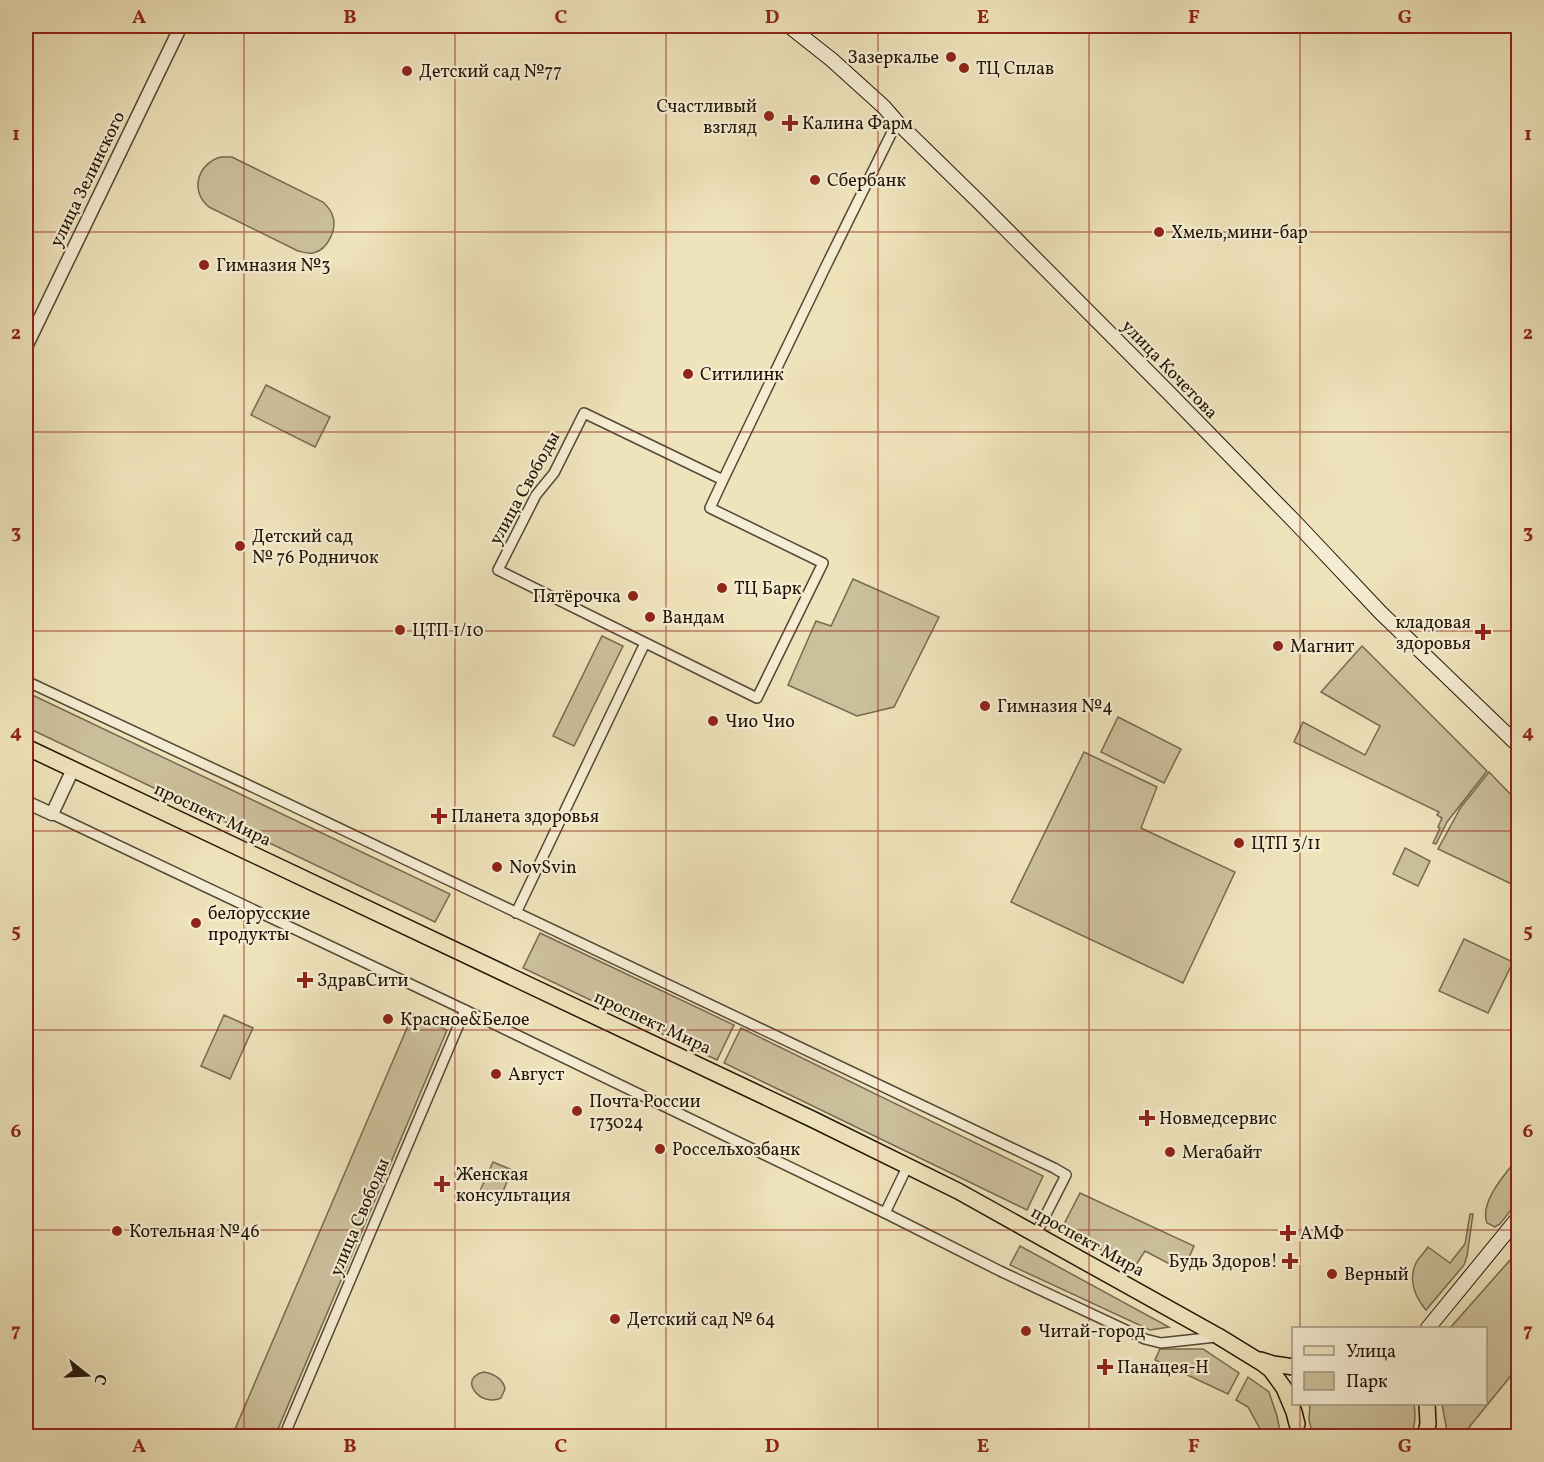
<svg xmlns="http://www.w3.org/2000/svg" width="1544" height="1462" font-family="Vollkorn,serif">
	<rect width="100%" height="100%" fill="#efe3bb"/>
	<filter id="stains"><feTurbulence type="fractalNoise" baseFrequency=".00333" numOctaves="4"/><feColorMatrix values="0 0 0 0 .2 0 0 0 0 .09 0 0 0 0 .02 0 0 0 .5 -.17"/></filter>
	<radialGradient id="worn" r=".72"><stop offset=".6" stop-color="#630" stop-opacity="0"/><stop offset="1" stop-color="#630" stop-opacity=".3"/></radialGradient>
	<g fill="#ccc09c" stroke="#766a52" stroke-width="1.5">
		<path d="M221,157h11l91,45c4,4 7,7 9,12 6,14 -4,36 -19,39 -5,1 -10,-1 -15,-2l-89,-44c-20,-16 -11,-44 12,-50z"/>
		<polygon points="266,385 330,417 315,447 251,415"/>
		<polygon points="853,579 939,617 894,707 857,716 788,685 816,621 831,626"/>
		<polygon points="602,636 623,646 574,746 553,736"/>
		<polygon points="1362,646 1487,771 1447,822 1436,844 1433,843 1440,828 1438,827 1442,818 1437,815 1439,812 1294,742 1303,722 1365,755 1380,726 1321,692"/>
		<polygon points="26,692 450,894 435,922 26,727"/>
		<polygon points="1118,717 1181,749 1164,783 1101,752"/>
		<polygon points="1084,752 1157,787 1141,828 1235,872 1183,983 1011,902"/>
		<polygon points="1489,772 1518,802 1518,887 1438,849 1461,807"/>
		<polygon points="1405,848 1430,861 1418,886 1393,874"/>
		<polygon points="540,933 734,1025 717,1060 523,968"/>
		<polygon points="1464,939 1513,962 1488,1013 1439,991"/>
		<polygon points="413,1014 447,1030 275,1436 232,1436"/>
		<polygon points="224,1015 253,1028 230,1079 201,1066"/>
		<polygon points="741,1028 1043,1176 1027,1210 724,1063"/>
		<path d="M1518,1158v43l-18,23 -5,3 -8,-4c-8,-21 19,-50 31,-65z"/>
		<polygon points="493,1162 512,1170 498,1203 478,1195"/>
		<polygon points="1080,1193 1194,1246 1183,1271 1145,1251 1134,1268 1062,1228"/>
		<path d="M1470,1214h3l-6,42 -3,9 -38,45c-11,-13 -18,-30 -10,-47 3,-6 9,-11 12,-16l22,16 15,-19z"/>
		<polygon points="1020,1246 1169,1327 1150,1330 1010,1265"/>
		<polygon points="1518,1251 1518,1367 1462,1436 1453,1436 1447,1431 1442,1404 1486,1404 1486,1328 1450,1328"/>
		<polygon points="1160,1349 1203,1349 1239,1373 1228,1394 1155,1360"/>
		<path d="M484,1372c10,2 19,6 21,17l-4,9c-21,10 -44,-20 -17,-26z"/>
		<polygon points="1248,1377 1269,1392 1277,1416 1281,1436 1264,1436 1248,1407 1236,1400"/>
		<path d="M1310,1404h104c2,11 1,22 -3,32h-98l-4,-16z"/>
	</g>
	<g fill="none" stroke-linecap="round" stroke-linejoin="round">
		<g stroke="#544834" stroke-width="12">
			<g id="minor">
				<polyline points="723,480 584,413 554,473 536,495 498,570 757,698 823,563 710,508 723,480 824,270 897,122"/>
				<polyline points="26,681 242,782 1054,1168 1066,1175 1036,1234"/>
				<polyline points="52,814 465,1010 885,1213 1000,1271 1145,1339 1161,1343 1216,1337"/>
				<polyline points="516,913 645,643"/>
				<polyline points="885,1213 908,1165"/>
				<polyline points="284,1436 465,1010"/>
			</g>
		</g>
		<g stroke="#544834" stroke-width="15">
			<g id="tertiary">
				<polyline points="26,347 181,26"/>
				<polyline points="26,802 52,814 73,769"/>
			</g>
		</g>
		<g stroke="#211407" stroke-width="16">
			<g id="secondary">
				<polyline points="789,26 832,60 884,107 897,122 979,202 1167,391 1296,523 1381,613 1518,745"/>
				<polyline points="1428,1328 1518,1218"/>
			</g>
		</g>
		<g stroke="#211407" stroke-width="18">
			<g id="primary">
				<polyline points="26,747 812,1119 958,1191 1218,1336 1262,1363 1271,1370 1284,1388 1294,1412 1297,1424"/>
				<polyline points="1261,1360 1273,1364 1294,1367"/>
				<polyline points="1425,1436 1428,1424 1427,1404"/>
			</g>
		</g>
		<use href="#minor" stroke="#f5edd3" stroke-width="9"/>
		<use href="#tertiary" stroke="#f5edd3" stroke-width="12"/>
		<use href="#secondary" stroke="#f5edd3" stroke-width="14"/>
		<use href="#primary" stroke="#efe3bb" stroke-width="15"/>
	</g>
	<path fill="none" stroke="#8f2418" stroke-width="1.5" stroke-opacity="0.55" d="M244,26v1410M455,26v1410M666,26v1410M878,26v1410M1089,26v1410M1300,26v1302M26,232h1492M26,432h1492M26,631h1492M26,831h1492M26,1030h1492M26,1230h1492M1300,1404v32"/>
	<g fill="#8f2418" stroke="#f5edd3" stroke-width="2">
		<circle cx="951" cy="57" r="6"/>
		<circle cx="964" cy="68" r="6"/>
		<circle cx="407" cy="71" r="6"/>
		<circle cx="769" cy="116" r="6"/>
		<path d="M787 114h6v6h6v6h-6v6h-6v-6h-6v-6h6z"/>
		<circle cx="815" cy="180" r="6"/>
		<circle cx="1159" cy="232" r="6"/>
		<circle cx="204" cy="265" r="6"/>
		<circle cx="688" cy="374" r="6"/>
		<circle cx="240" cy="546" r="6"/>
		<circle cx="722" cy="588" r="6"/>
		<circle cx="633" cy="596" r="6"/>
		<circle cx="650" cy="617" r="6"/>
		<circle cx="400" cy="630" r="6"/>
		<path d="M1480 623h6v6h6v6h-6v6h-6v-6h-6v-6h6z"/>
		<circle cx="1278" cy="646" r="6"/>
		<circle cx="985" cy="706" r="6"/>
		<circle cx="713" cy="721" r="6"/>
		<path d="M436 807h6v6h6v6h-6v6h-6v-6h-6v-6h6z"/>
		<circle cx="1239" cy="843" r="6"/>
		<circle cx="497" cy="867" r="6"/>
		<circle cx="196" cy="923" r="6"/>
		<path d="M302 971h6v6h6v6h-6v6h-6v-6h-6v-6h6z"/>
		<circle cx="388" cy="1019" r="6"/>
		<circle cx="496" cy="1074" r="6"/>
		<circle cx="577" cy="1111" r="6"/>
		<path d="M1144 1109h6v6h6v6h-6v6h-6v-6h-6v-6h6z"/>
		<circle cx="660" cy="1149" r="6"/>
		<circle cx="1170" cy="1152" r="6"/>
		<path d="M439 1175h6v6h6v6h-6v6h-6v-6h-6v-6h6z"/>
		<circle cx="117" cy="1231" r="6"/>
		<path d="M1285 1224h6v6h6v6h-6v6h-6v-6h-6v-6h6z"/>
		<path d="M1287 1252h6v6h6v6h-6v6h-6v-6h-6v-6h6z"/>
		<circle cx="1332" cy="1274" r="6"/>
		<circle cx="615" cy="1319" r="6"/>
		<circle cx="1026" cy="1331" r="6"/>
		<path d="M1102 1358h6v6h6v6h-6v6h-6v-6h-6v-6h6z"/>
	</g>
	<g text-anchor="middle" stroke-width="4.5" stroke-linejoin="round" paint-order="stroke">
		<g font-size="18" fill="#211407" stroke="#f5edd3" text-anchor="start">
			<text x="939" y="63" text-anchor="end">Зазеркалье</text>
			<text x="976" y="74">ТЦ Сплав</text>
			<text x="419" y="77">Детский сад №77</text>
			<text x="757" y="112" text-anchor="end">Счастливый<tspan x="757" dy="21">взгляд</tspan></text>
			<text x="802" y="129">Калина Фарм</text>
			<text x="827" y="186">Сбербанк</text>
			<text x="1171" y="238">Хмель,мини-бар</text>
			<text x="216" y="271">Гимназия №3</text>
			<text x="700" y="380">Ситилинк</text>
			<text x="252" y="542">Детский сад<tspan x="252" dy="21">№ 76 Родничок</tspan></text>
			<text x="734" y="594">ТЦ Барк</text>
			<text x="621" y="602" text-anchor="end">Пятёрочка</text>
			<text x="662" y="623">Вандам</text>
			<text x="1471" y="628" text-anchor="end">кладовая<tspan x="1471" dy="21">здоровья</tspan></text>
			<text x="412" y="636">ЦТП 1/10</text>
			<text x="1290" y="652">Магнит</text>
			<text x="997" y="712">Гимназия №4</text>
			<text x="725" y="727">Чио Чио</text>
			<text x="451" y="822">Планета здоровья</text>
			<text x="1251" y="849">ЦТП 3/11</text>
			<text x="509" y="873">NovSvin</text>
			<text x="208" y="919">белорусские<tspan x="208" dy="21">продукты</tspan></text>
			<text x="317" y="986">ЗдравСити</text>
			<text x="400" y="1025">Красное&amp;Белое</text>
			<text x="508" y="1080">Август</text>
			<text x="589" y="1107">Почта России<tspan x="589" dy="21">173024</tspan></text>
			<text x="1159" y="1124">Новмедсервис</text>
			<text x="672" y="1155">Россельхозбанк</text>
			<text x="1182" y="1158">Мегабайт</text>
			<text x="456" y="1180">Женская<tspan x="456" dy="21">консультация</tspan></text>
			<text x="129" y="1237">Котельная №46</text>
			<text x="1300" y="1239">АМФ</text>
			<text x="1278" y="1267" text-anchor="end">Будь Здоров!</text>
			<text x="1344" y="1280">Верный</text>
			<text x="627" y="1325">Детский сад № 64</text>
			<text x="1038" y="1337">Читай-город</text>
			<text x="1117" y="1373">Панацея-Н</text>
		</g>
		<g font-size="18" fill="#211407" stroke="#f5edd3">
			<text transform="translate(87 179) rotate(-64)" y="6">улица Зелинского</text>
			<text transform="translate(1170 369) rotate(46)" y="6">улица Кочетова</text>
			<text transform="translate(524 488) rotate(-61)" y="6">улица Свободы</text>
			<text transform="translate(213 814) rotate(25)" y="6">проспект Мира</text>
			<text transform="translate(653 1022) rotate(25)" y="6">проспект Мира</text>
			<text transform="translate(359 1217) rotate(-67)" y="6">улица Свободы</text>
			<text transform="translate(1088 1241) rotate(29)" y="6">проспект Мира</text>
		</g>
	</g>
	<rect width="1544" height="1462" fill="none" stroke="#efe3bb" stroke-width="66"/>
	<rect x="1292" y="1327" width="195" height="78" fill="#f5edd3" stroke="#a09681" stroke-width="1.5"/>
	<rect x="1304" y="1346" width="30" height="9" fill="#efe3bb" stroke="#a09681" stroke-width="1.5"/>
	<text x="1346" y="1357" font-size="18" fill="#211407">Улица</text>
	<rect x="1304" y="1372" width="30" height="18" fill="#ccc09c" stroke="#a09681" stroke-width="1.5"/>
	<text x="1346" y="1387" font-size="18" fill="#211407">Парк</text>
	<g transform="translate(87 1375) rotate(108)" stroke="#f5edd3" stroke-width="4.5" paint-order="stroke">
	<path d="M0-4.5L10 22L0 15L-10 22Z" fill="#211407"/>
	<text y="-9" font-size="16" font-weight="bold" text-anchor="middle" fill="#211407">С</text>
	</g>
	<rect x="33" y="33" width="1478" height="1396" fill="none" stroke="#8f2418" stroke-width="2"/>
	<g font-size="20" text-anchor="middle" font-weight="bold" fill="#8f2418">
		<text x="139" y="23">A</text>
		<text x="350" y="23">B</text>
		<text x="561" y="23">C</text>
		<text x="772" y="23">D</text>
		<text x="983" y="23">E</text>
		<text x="1194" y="23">F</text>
		<text x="1405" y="23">G</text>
		<text x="16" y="140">1</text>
		<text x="1528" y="140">1</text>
		<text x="16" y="339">2</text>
		<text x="1528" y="339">2</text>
		<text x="16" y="538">3</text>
		<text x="1528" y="538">3</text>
		<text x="16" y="738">4</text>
		<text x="1528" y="738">4</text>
		<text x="16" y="937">5</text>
		<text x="1528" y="937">5</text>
		<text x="16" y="1137">6</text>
		<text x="1528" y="1137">6</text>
		<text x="16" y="1336">7</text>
		<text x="1528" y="1336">7</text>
		<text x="139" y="1452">A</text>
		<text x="350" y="1452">B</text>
		<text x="561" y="1452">C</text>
		<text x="772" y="1452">D</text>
		<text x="983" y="1452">E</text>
		<text x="1194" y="1452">F</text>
		<text x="1405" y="1452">G</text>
	</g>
	<rect width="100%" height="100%" filter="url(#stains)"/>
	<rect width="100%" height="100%" fill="url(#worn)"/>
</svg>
